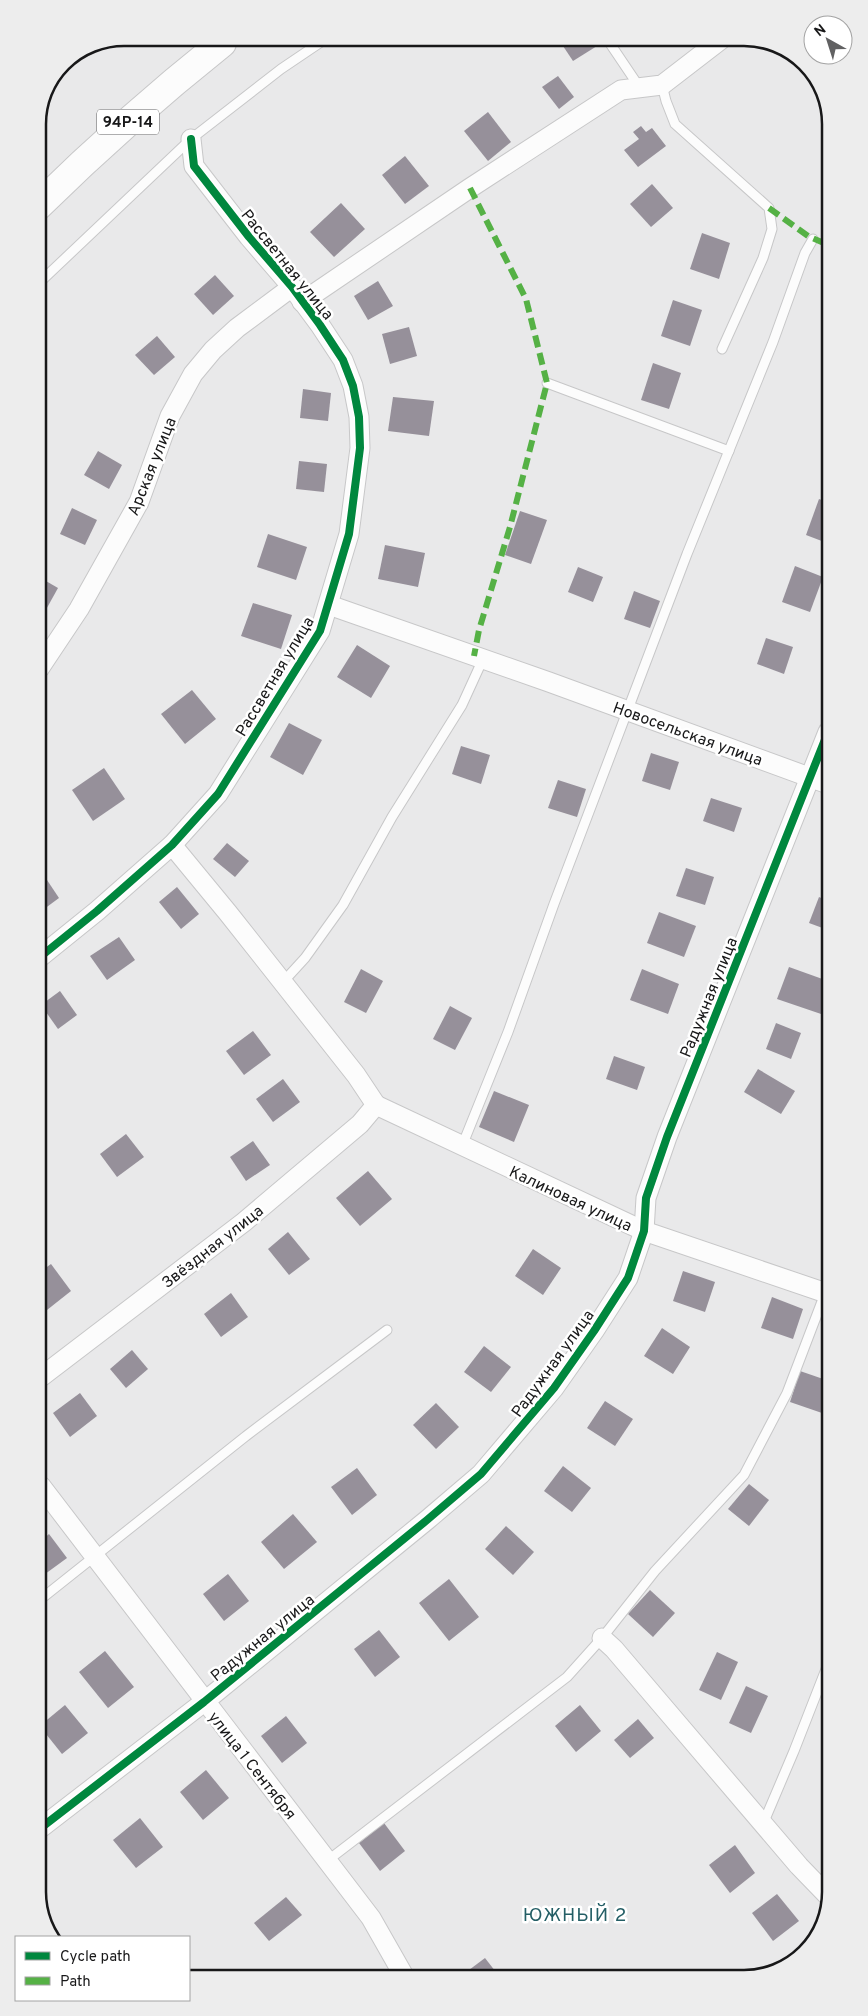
<svg xmlns="http://www.w3.org/2000/svg" width="868" height="2016" font-family="Overpass,sans-serif">
	<rect width="100%" height="100%" fill="#e9e9ea"/>
	<g fill="#96909a">
		<polygon points="584,39 593,39 597,46 573,61 559,40"/>
		<polygon points="558,76 574,97 559,109 542,87"/>
		<polygon points="488,112 511,142 488,161 464,131"/>
		<polygon points="641,126 646,132 652,128 666,146 638,167 624,150 639,139 633,132"/>
		<polygon points="405,156 429,186 405,204 382,175"/>
		<polygon points="652,184 673,208 651,227 630,204"/>
		<polygon points="341,203 365,229 334,257 310,232"/>
		<polygon points="702,233 730,243 719,279 690,269"/>
		<polygon points="215,275 234,296 213,315 194,294"/>
		<polygon points="378,281 393,306 368,320 354,296"/>
		<polygon points="673,300 702,310 690,346 661,336"/>
		<polygon points="409,327 417,356 390,364 382,334"/>
		<polygon points="157,336 175,357 154,375 135,355"/>
		<polygon points="653,363 681,373 669,409 641,400"/>
		<polygon points="303,389 331,393 328,421 300,418"/>
		<polygon points="393,397 434,401 429,436 388,431"/>
		<polygon points="98,451 122,465 109,489 84,475"/>
		<polygon points="299,461 327,464 324,492 296,489"/>
		<polygon points="819,499 827,502 827,543 806,535"/>
		<polygon points="72,508 97,520 85,545 60,534"/>
		<polygon points="520,511 547,520 531,564 505,555"/>
		<polygon points="268,534 307,547 296,580 257,567"/>
		<polygon points="385,545 425,553 418,587 378,579"/>
		<polygon points="795,566 823,577 810,612 782,602"/>
		<polygon points="578,567 603,577 593,602 568,592"/>
		<polygon points="39,577 58,588 43,615 39,612"/>
		<polygon points="634,591 660,601 650,628 624,619"/>
		<polygon points="253,603 292,615 281,649 241,636"/>
		<polygon points="766,638 793,647 784,674 757,664"/>
		<polygon points="357,645 390,666 371,698 337,677"/>
		<polygon points="192,690 216,719 185,744 161,714"/>
		<polygon points="289,723 322,740 303,775 270,757"/>
		<polygon points="461,746 490,755 481,784 452,774"/>
		<polygon points="651,753 679,762 670,790 642,781"/>
		<polygon points="104,768 125,799 93,821 72,790"/>
		<polygon points="558,780 586,789 577,817 548,808"/>
		<polygon points="711,798 742,808 734,832 703,821"/>
		<polygon points="227,843 249,861 235,877 213,859"/>
		<polygon points="686,868 714,877 705,905 676,896"/>
		<polygon points="43,874 59,898 40,912 39,877"/>
		<polygon points="177,887 199,914 181,929 159,902"/>
		<polygon points="819,897 828,901 828,930 809,923"/>
		<polygon points="659,912 696,926 684,957 647,943"/>
		<polygon points="119,937 135,960 107,980 90,956"/>
		<polygon points="789,967 828,981 828,1003 824,1015 777,999"/>
		<polygon points="361,969 383,981 366,1013 344,1002"/>
		<polygon points="642,969 679,984 668,1014 630,1000"/>
		<polygon points="60,991 77,1015 58,1029 41,1005"/>
		<polygon points="450,1006 472,1018 455,1050 433,1039"/>
		<polygon points="776,1023 801,1033 791,1059 766,1049"/>
		<polygon points="253,1031 271,1055 244,1075 226,1051"/>
		<polygon points="614,1056 645,1067 637,1090 606,1079"/>
		<polygon points="758,1069 795,1091 781,1114 744,1092"/>
		<polygon points="283,1079 300,1102 273,1122 256,1099"/>
		<polygon points="494,1091 529,1105 514,1142 479,1127"/>
		<polygon points="126,1134 144,1157 117,1177 100,1154"/>
		<polygon points="253,1141 270,1165 246,1181 230,1157"/>
		<polygon points="368,1171 392,1199 360,1226 336,1198"/>
		<polygon points="288,1232 310,1259 289,1275 268,1249"/>
		<polygon points="533,1249 561,1268 543,1295 515,1276"/>
		<polygon points="51,1264 71,1291 47,1310 41,1301 40,1272"/>
		<polygon points="683,1271 715,1282 705,1312 673,1301"/>
		<polygon points="231,1293 248,1317 221,1337 204,1314"/>
		<polygon points="772,1297 803,1309 793,1339 761,1328"/>
		<polygon points="662,1328 690,1347 673,1374 644,1356"/>
		<polygon points="484,1346 511,1367 491,1392 464,1372"/>
		<polygon points="132,1350 148,1369 126,1388 110,1369"/>
		<polygon points="800,1371 829,1381 829,1392 822,1413 790,1402"/>
		<polygon points="80,1393 97,1416 70,1437 53,1413"/>
		<polygon points="605,1401 633,1419 615,1446 587,1428"/>
		<polygon points="436,1403 459,1427 436,1449 413,1425"/>
		<polygon points="563,1466 591,1488 572,1512 544,1491"/>
		<polygon points="357,1468 377,1495 352,1515 331,1487"/>
		<polygon points="749,1484 769,1500 749,1526 728,1509"/>
		<polygon points="293,1514 317,1542 284,1569 261,1542"/>
		<polygon points="506,1526 534,1552 513,1575 485,1549"/>
		<polygon points="49,1534 67,1558 41,1577 41,1541"/>
		<polygon points="228,1574 249,1601 224,1621 203,1594"/>
		<polygon points="449,1579 479,1617 449,1641 419,1603"/>
		<polygon points="650,1590 675,1613 653,1637 628,1614"/>
		<polygon points="379,1630 400,1657 375,1677 354,1649"/>
		<polygon points="105,1651 134,1687 108,1708 79,1672"/>
		<polygon points="717,1652 738,1662 721,1700 699,1690"/>
		<polygon points="746,1686 768,1696 751,1733 729,1723"/>
		<polygon points="65,1705 88,1733 62,1754 42,1729 42,1724"/>
		<polygon points="580,1705 601,1731 576,1752 555,1726"/>
		<polygon points="286,1716 307,1743 282,1763 261,1736"/>
		<polygon points="638,1719 654,1738 630,1758 614,1740"/>
		<polygon points="206,1770 229,1798 203,1820 180,1792"/>
		<polygon points="140,1818 163,1847 136,1868 113,1840"/>
		<polygon points="384,1823 405,1851 380,1871 359,1843"/>
		<polygon points="735,1845 755,1873 730,1893 709,1865"/>
		<polygon points="777,1894 799,1921 773,1941 752,1913"/>
		<polygon points="286,1897 302,1915 269,1941 254,1923"/>
		<polygon points="485,1958 499,1976 461,1976"/>
	</g>
	<g fill="none" stroke-linecap="round" stroke-linejoin="round">
		<g stroke="#c7c7c8" stroke-width="11">
			<g id="service">
				<polyline points="607,39 640,88"/>
				<polyline points="662,85 666,101 675,124 769,208 772,229 763,258 722,349"/>
				<polyline points="38,284 191,139 281,69 321,42"/>
				<polyline points="547,383 729,451"/>
				<polyline points="283,982 305,958 343,905 392,817 462,705 483,659"/>
				<polyline points="462,1146 508,1032 554,904 687,554 773,342 805,253 813,239"/>
				<polyline points="41,1599 246,1436 387,1330"/>
				<polyline points="763,1824 794,1751 830,1659"/>
				<polyline points="327,1861 567,1677 602,1638 655,1571 744,1475 787,1393 829,1283"/>
			</g>
		</g>
		<g stroke="#c7c7c8" stroke-width="21">
			<g id="minor">
				<polyline points="302,302 470,188 621,90 662,85 723,38"/>
				<polyline points="329,605 549,682 828,784"/>
				<polyline points="39,669 79,609 139,502 170,416 193,374 213,350 237,328 292,287"/>
				<polyline points="172,845 228,913 356,1075 376,1105"/>
				<polyline points="40,957 97,911 172,845 218,794 320,631 349,534 360,448 359,417 353,386 343,360 320,325 292,287 249,237 194,166 191,139"/>
				<polyline points="376,1105 644,1231 829,1294"/>
				<polyline points="41,1377 244,1222 360,1124 376,1105"/>
				<polyline points="41,1486 371,1918 404,1976"/>
				<polyline points="602,1638 614,1649 799,1866 829,1897"/>
				<polyline points="42,1827 204,1702 427,1520 481,1474 554,1388 594,1331 628,1278 644,1231 646,1198 667,1137 828,732"/>
			</g>
		</g>
		<g stroke="#c7c7c8" stroke-width="30">
			<path id="primary" d="M38,206c59,-58 120,-112 184,-163"/>
		</g>
		<use href="#service" stroke="#fcfcfc" stroke-width="9"/>
		<use href="#minor" stroke="#fcfcfc" stroke-width="19"/>
		<use href="#primary" stroke="#fcfcfc" stroke-width="28"/>
		<g stroke="#55b145" stroke-width="6" stroke-dasharray="12 6" stroke-linecap="butt">
			<polyline points="470,188 526,299 547,383 510,527 479,630 474,656"/>
			<polyline points="769,208 808,236 826,244"/>
		</g>
		<g stroke="#fff" stroke-width="11">
			<g id="cycleway">
				<polyline points="40,957 97,911 172,845 218,794 320,631 349,534 360,448 359,417 353,386 343,360 320,325 292,287 249,237 194,166 191,139"/>
				<polyline points="42,1827 204,1702 427,1520 481,1474 554,1388 594,1331 628,1278 644,1231 646,1198 667,1137 828,732"/>
			</g>
		</g>
		<use href="#cycleway" stroke="#00873e" stroke-width="8"/>
	</g>
	<g text-anchor="middle" stroke-width="5" stroke-linejoin="round" paint-order="stroke">
		<rect fill="#fff" stroke="#5d5d5e" stroke-width="1" x="97" y="109.5" width="62" height="25" rx="4"/>
		<g font-size="15" font-weight="bold" fill="#181819">
			<text x="128" y="127">94Р-14</text>
		</g>
		<g font-size="16" fill="#181819" stroke="#fff">
			<text transform="translate(288 264) rotate(51)" y="6">Рассветная улица</text>
			<text transform="translate(151 466) rotate(-68)" y="6">Арская улица</text>
			<text transform="translate(274 676) rotate(-59)" y="6">Рассветная улица</text>
			<text transform="translate(688 733) rotate(20)" y="6">Новосельская улица</text>
			<text transform="translate(708 997) rotate(-68)" y="6">Радужная улица</text>
			<text transform="translate(571 1198) rotate(25)" y="6">Калиновая улица</text>
			<text transform="translate(212 1246) rotate(-38)" y="6">Звёздная улица</text>
			<text transform="translate(552 1363) rotate(-54)" y="6">Радужная улица</text>
			<text transform="translate(262 1637) rotate(-39)" y="6">Радужная улица</text>
			<text transform="translate(253 1765) rotate(52)" y="6">улица 1 Сентября</text>
		</g>
		<g font-size="19" letter-spacing="1" fill="#245e65" stroke="#fff">
			<text x="575" y="1921">ЮЖНЫЙ 2</text>
		</g>
	</g>
	<path d="M0 0H868V2016H0ZM124 46H744A78 78 0 0 1 822 124V1892A78 78 0 0 1 744 1970H124A78 78 0 0 1 46 1892V124A78 78 0 0 1 124 46Z" fill="#ededed" fill-rule="evenodd"/>
	<path fill="none" stroke="#181819" stroke-width="2.5" d="M124 46H744A78 78 0 0 1 822 124V1892A78 78 0 0 1 744 1970H124A78 78 0 0 1 46 1892V124A78 78 0 0 1 124 46Z"/>
	<rect x="15" y="1936" width="175" height="65" fill="#ffffff" stroke="#a3a3a3"/>
	<rect x="25" y="1952" width="25" height="8" fill="#00873e" stroke="#a3a3a3"/>
	<text x="60" y="1961" font-size="15" fill="#181819">Cycle path</text>
	<rect x="25" y="1977" width="25" height="8" fill="#55b145" stroke="#a3a3a3"/>
	<text x="60" y="1986" font-size="15" fill="#181819">Path</text>
	<g transform="translate(828 40) rotate(321)"><circle r="24" fill="#ffffff" stroke="#a3a3a3"/>
	<path d="M0-4L9 19L0 12L-9 19Z" fill="#616162"/>
	<text y="-8" font-size="14" font-weight="bold" text-anchor="middle" fill="#181819">N</text>
	</g>
</svg>
